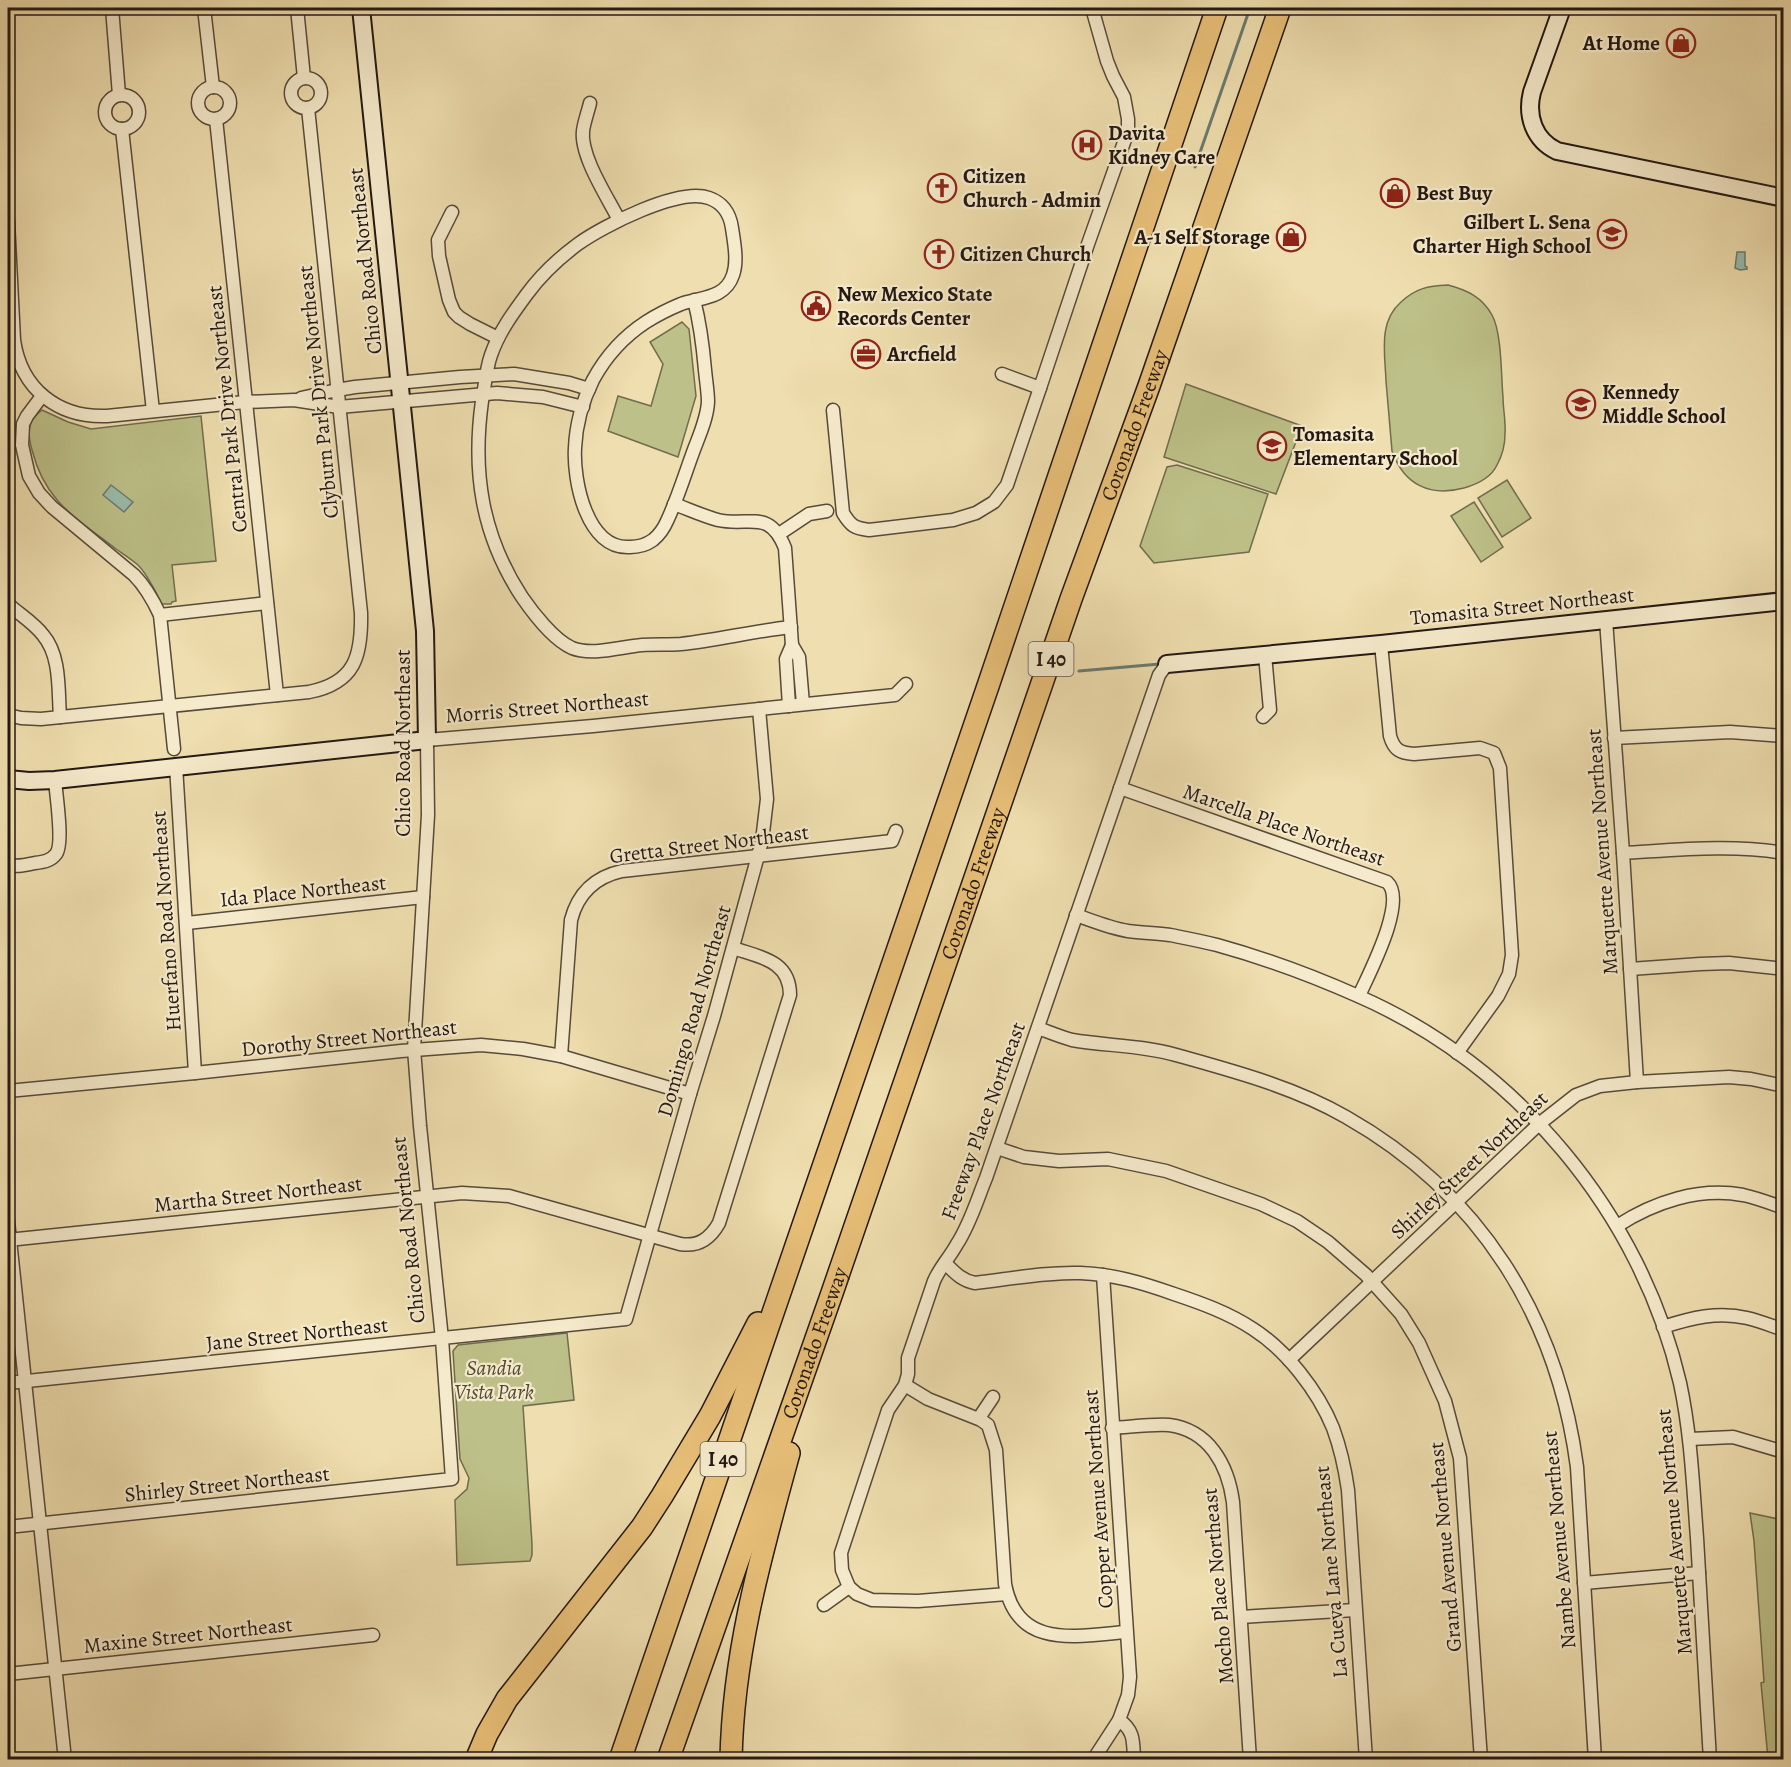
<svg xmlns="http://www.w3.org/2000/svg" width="1791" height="1767" font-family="Alegreya,serif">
	<rect width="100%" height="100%" fill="#efdeaf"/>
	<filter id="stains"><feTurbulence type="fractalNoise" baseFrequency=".00333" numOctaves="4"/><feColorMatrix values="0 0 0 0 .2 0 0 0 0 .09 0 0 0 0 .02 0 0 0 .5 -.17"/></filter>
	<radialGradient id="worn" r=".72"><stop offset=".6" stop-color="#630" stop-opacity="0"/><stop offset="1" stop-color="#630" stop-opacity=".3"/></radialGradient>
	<g fill="#bdc088" stroke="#706c4e" stroke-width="1.5">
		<path d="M1448,285c19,5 34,12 44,30 10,18 9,61 11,82 0,12 3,25 2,37 0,10 -3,22 -8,31 -6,13 -19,19 -33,23 -34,9 -60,-3 -72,-37 -2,-23 -4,-47 -6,-70 -1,-28 -8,-59 15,-79 15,-14 27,-16 47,-17z"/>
		<polygon points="682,322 689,329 696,396 678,457 608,431 618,396 651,406 663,364 650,342"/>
		<polygon points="1186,384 1302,426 1276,494 1164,457"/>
		<path d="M42,410l26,12 23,7 110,-13 15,145 -44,4 4,36 -4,1 -1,2h-9c-7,-13 -14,-29 -24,-39 -7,-6 -15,-11 -22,-16 -40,-31 -71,-47 -84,-99 -5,-17 -5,-29 10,-40z"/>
		<polygon points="1177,465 1268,494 1249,552 1154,563 1140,546 1167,467"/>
		<polygon points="1507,480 1531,518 1502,537 1478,498"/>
		<polygon points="1474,502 1503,547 1481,562 1451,516"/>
		<polygon points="567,1333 574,1400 523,1406 532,1544 532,1555 530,1561 457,1565 455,1500 467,1489 469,1478 460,1459 453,1351 458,1345"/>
		<polygon points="1750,1513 1783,1520 1783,1759 1768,1759 1761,1683 1764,1682 1754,1541"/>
	</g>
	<g fill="#9abcad" stroke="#6a7a6f" stroke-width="1.5">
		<polygon points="1737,252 1745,252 1745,266 1747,267 1747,269 1740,270 1735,268"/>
		<polygon points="111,485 133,502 124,512 103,495"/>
	</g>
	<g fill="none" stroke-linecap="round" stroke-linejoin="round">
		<g stroke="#6a7a6f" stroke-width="3">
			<polyline points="1195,167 1250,8"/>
			<polyline points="1079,671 1160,664"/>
		</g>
		<g stroke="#564a3a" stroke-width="15">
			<g id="street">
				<polyline points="112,8 119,95"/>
				<polyline points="204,8 213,87"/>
				<polyline points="297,8 304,78"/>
				<circle cx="306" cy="93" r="15"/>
				<circle cx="214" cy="103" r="16"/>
				<circle cx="122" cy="112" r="17"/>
				<path d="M590,103c-2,9 -6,19 -7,28 -3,25 25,67 36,89"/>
				<polyline points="216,119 277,695"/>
				<polyline points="122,129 153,411"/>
				<polyline points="452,212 438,240 439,256 449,300 454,312 459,317 470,324 498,338"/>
				<path d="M8,221l6,119c7,49 44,78 93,76l138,-14 49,-2 45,7 158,-14 46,4 40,10"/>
				<path d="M694,300c6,23 9,47 11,70 1,11 3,22 3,32 -1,18 -10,36 -16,53 -8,22 -15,45 -25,66 -3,7 -8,14 -14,19 -7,5 -15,7 -23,7 -43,3 -57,-66 -55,-99 1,-23 8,-48 18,-68 13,-24 30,-43 53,-58 11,-7 23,-13 35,-18 20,-7 44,-5 52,-29 5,-14 1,-33 -1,-47 -2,-14 -9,-25 -23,-30 -30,-11 -106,28 -131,46 -19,14 -37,31 -51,50 -14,19 -28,38 -36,61 -5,14 -6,31 -9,46 -10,72 0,135 40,196 11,16 32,43 50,51 20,8 48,-1 70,-3 13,-1 26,0 39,-1 37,-4 73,-13 110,-17"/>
				<polyline points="1002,374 1040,388 1088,244 1128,131 1128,119 1124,97 1113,76 1107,61 1092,8"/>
				<path d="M42,396l-15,20 -4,8 -1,21 7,31 10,17 13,14 82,68c12,12 19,25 26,40l14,134"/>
				<polyline points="301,398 337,390 355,387 460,377 514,374 569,383 589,389"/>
				<path d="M833,410l10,103c8,13 11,15 26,17l84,-10 23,-7 18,-11 13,-17 33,-97"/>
				<path d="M674,504c14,5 29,12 44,16 31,7 51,-12 67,28l7,97 7,12 4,47"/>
				<polyline points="779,534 809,514 827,511"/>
				<path d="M8,604c11,10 26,19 35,31 18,21 15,55 17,82"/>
				<polyline points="160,615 267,603"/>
				<polyline points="1606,620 1623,853 1637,1082"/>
				<path d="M1381,644l9,92c4,14 10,17 24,18l66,-6 14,5 6,15 12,187 -3,19 -11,22 -41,57"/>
				<polyline points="789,706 786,659 792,645"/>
				<path d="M8,715l13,3 20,1 268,-27c46,-9 53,-36 52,-79l-53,-505"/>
				<polyline points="1263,717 1270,710 1265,655"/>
				<polyline points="1614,738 1730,732 1784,736"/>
				<polyline points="176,766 195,1073"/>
				<path d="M1120,788l267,94c21,19 -19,93 -28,114"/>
				<path d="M1623,853c53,-3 108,-9 161,0"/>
				<path d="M8,865c9,2 18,0 27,-2 8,-1 16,-2 21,-9 8,-10 0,-59 -1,-74"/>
				<path d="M1076,915c17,6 34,13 52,16 14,2 28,2 42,4 15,3 31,6 47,10 47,13 96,31 141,51 159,69 283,218 322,387 11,51 13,103 17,155 5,74 9,148 13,222"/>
				<polyline points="187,923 423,897"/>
				<polyline points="1630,969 1700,964 1729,963 1784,969"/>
				<path d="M1038,1028c11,4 23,9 34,12 34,6 70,5 104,15 57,16 118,32 170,62 134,76 211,199 231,350l18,293"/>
				<path d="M561,1056l10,-136c7,-27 24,-43 51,-49l270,-30 4,-10"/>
				<polyline points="8,1091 195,1073 401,1051 481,1045 523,1049 561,1056 690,1094"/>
				<polyline points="997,1148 1024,1157 1059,1161 1108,1159 1166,1171 1261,1204 1297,1221 1328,1242 1366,1275 1401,1314 1419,1343 1445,1401 1460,1458 1481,1760"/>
				<polyline points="8,1221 65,1760"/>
				<path d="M1617,1226c37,-24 82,-39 126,-31 14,3 27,8 41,13"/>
				<path d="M8,1240l454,-47 47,3 171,48c18,3 30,-5 39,-21l71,-228c0,-35 -31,-38 -57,-47"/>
				<path d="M945,1263c9,9 17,18 30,20 35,-4 70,-11 105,-10 33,1 63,10 94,21 27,9 55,19 79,35 33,21 65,62 80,99 7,19 12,41 15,62l18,270"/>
				<path d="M1663,1327c28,-9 55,-16 84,-9 13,3 25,8 37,12"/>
				<polyline points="1289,1360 1539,1124 1576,1095 1600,1086 1637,1082 1729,1077 1751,1079 1784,1086"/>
				<polyline points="8,1383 626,1319 690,1094 714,1016 762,841 767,799 759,709"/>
				<path d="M905,1385l23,14 53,21 7,5 8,25 9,134c12,66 72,52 121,48"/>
				<polyline points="979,1418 993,1397"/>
				<path d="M1112,1428c18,-1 39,-4 57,-3 40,5 59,40 64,77l17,258"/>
				<polyline points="1690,1439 1733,1437 1784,1452"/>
				<polyline points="8,1527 452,1479 442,1339 420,1126 414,1049 428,815 427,740 593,726 895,695 906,684"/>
				<polyline points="1584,1583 1699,1573"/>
				<path d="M1007,1594l-89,7 -46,-1 -15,-6 -8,-7 -7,-17 -1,-17 47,-143 17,-25 3,-11v-16l26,-77c6,-14 16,-24 23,-37 13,-20 20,-44 29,-66l173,-503 8,-11"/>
				<polyline points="824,1605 849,1587"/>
				<polyline points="1241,1617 1355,1610"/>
				<polyline points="8,1674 373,1635"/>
				<path d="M1119,1720c16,11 14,22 15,40"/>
				<polyline points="1093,1760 1119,1720 1128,1695 1130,1677 1103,1275"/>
			</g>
		</g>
		<g stroke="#231813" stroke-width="20">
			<g id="secondary">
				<path d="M1562,8l-30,84c-6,24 2,48 25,59l227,47"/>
				<polyline points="1167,664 1381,644 1784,601"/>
				<polyline points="8,779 29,781 55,780 427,740 425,631 361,8"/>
			</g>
		</g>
		<g stroke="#231813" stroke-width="24">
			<g id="highway">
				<polyline points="476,1760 487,1734 507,1699 642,1527 662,1496 710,1416 758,1323"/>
				<path d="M620,1760c123,-358 244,-716 368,-1074 77,-226 151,-453 229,-678"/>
				<path id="s1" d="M668,1760l164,-467 239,-694 78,-213 131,-378"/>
				<path d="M731,1760c2,-107 30,-205 58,-307"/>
			</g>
		</g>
		<use href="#street" stroke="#f5eacb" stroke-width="12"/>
		<use href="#secondary" stroke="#f5eacb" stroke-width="16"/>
		<use href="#highway" stroke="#e8bf78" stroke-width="21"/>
	</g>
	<defs>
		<g id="shop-ring" transform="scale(1.5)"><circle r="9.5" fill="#f5eacb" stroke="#8f2418" stroke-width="1.5"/><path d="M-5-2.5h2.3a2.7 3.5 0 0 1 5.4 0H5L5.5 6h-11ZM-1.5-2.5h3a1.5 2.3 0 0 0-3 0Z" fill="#8f2418"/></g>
		<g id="hospital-ring" transform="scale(1.5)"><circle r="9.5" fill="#f5eacb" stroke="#8f2418" stroke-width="1.5"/><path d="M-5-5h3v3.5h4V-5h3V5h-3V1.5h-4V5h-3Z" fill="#8f2418"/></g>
		<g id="church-ring" transform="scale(1.5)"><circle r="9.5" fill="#f5eacb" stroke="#8f2418" stroke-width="1.5"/><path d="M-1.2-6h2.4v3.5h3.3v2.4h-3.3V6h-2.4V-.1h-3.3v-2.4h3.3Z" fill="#8f2418"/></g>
		<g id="school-ring" transform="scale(1.5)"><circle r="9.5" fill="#f5eacb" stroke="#8f2418" stroke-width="1.5"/><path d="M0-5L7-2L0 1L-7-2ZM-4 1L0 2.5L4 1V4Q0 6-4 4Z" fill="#8f2418"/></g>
		<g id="civic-ring" transform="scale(1.5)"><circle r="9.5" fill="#f5eacb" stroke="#8f2418" stroke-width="1.5"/><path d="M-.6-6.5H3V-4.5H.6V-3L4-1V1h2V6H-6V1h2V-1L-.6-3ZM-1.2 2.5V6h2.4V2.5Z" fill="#8f2418"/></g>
		<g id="office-ring" transform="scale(1.5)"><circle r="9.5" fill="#f5eacb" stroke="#8f2418" stroke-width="1.5"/><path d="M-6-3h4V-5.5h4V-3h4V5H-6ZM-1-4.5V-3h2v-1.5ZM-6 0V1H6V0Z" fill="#8f2418"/></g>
	</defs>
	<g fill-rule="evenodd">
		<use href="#shop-ring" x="1681" y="43"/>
		<use href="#hospital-ring" x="1087" y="145"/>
		<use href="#church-ring" x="942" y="188"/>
		<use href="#shop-ring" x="1395" y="193"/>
		<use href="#school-ring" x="1612" y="234"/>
		<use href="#shop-ring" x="1291" y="237"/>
		<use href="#church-ring" x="939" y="254"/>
		<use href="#civic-ring" x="816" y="306"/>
		<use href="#office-ring" x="866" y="354"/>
		<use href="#school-ring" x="1581" y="404"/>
		<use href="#school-ring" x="1272" y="446"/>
	</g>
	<g text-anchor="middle" stroke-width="4.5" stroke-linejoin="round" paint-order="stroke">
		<g fill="#f5eacb" stroke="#62574a" stroke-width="1.5">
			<rect x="1028.5" y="642" width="45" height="34" rx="4.5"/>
			<rect x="700.5" y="1442" width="45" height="34" rx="4.5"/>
		</g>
		<g font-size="20" font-weight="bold" fill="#231813">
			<text x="1051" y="666">I 40</text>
			<text x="723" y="1466">I 40</text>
		</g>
		<g font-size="21" font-weight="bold" fill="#231813" stroke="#f5eacb" text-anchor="start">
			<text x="1660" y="50" text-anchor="end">At Home</text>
			<text x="1108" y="140">Davita<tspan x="1108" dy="24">Kidney Care</tspan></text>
			<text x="963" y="183">Citizen<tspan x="963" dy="24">Church - Admin</tspan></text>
			<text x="1416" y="200">Best Buy</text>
			<text x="1591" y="229" text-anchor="end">Gilbert L. Sena<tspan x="1591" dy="24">Charter High School</tspan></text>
			<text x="1270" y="244" text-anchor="end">A-1 Self Storage</text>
			<text x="960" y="261">Citizen Church</text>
			<text x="837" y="301">New Mexico State<tspan x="837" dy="24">Records Center</tspan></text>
			<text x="887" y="361">Arcfield</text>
			<text x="1602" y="399">Kennedy<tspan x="1602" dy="24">Middle School</tspan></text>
			<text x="1293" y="441">Tomasita<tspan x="1293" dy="24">Elementary School</tspan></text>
		</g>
		<g font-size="21" fill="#231813" stroke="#f5eacb">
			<text transform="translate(365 261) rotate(-96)" y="7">Chico Road Northeast</text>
			<text transform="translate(318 392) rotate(-96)" y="7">Clyburn Park Drive Northeast</text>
			<text transform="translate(227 409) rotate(-96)" y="7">Central Park Drive Northeast</text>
			<text dy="7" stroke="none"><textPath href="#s1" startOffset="1414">Coronado Freeway</textPath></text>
			<text transform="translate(1522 606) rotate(-6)" y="7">Tomasita Street Northeast</text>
			<text transform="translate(547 707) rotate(-5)" y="7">Morris Street Northeast</text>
			<text transform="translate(403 743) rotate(-90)" y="7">Chico Road Northeast</text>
			<text transform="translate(1284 825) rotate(19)" y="7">Marcella Place Northeast</text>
			<text transform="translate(709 844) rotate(-7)" y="7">Gretta Street Northeast</text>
			<text transform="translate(1602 852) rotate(-94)" y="7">Marquette Avenue Northeast</text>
			<text dy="7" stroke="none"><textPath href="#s1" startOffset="928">Coronado Freeway</textPath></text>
			<text transform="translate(303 891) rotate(-6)" y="7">Ida Place Northeast</text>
			<text transform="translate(166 921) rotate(-94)" y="7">Huerfano Road Northeast</text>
			<text transform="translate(694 1011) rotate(-74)" y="7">Domingo Road Northeast</text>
			<text transform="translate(349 1038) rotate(-6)" y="7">Dorothy Street Northeast</text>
			<text transform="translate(983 1121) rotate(-70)" y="7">Freeway Place Northeast</text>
			<text transform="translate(1469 1165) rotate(-43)" y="7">Shirley Street Northeast</text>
			<text transform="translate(258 1194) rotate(-6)" y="7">Martha Street Northeast</text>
			<text transform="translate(408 1230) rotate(-96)" y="7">Chico Road Northeast</text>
			<text transform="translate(297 1334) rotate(-6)" y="7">Jane Street Northeast</text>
			<text dy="7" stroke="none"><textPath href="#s1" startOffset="442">Coronado Freeway</textPath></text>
			<text transform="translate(227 1484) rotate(-6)" y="7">Shirley Street Northeast</text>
			<text transform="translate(1098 1499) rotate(-94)" y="7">Copper Avenue Northeast</text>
			<text transform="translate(1674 1532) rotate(-95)" y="7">Marquette Avenue Northeast</text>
			<text transform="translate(1559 1540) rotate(-95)" y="7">Nambe Avenue Northeast</text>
			<text transform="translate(1445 1547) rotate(-95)" y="7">Grand Avenue Northeast</text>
			<text transform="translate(1331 1572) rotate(-95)" y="7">La Cueva Lane Northeast</text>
			<text transform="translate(1218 1586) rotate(-95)" y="7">Mocho Place Northeast</text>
			<text transform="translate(188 1635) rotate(-6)" y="7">Maxine Street Northeast</text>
		</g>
		<g font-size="21" font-style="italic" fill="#514a36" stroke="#f5eacb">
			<text x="494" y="1375">Sandia<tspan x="494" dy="24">Vista Park</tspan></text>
		</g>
	</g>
	<rect width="1791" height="1767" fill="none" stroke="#efdeaf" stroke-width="30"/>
	<rect x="9" y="9" width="1773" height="1749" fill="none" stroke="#231813" stroke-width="3"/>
	<rect x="15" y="15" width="1761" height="1737" fill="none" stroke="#231813" stroke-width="1.5"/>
	<rect width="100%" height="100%" filter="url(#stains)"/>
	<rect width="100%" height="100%" fill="url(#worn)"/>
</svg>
